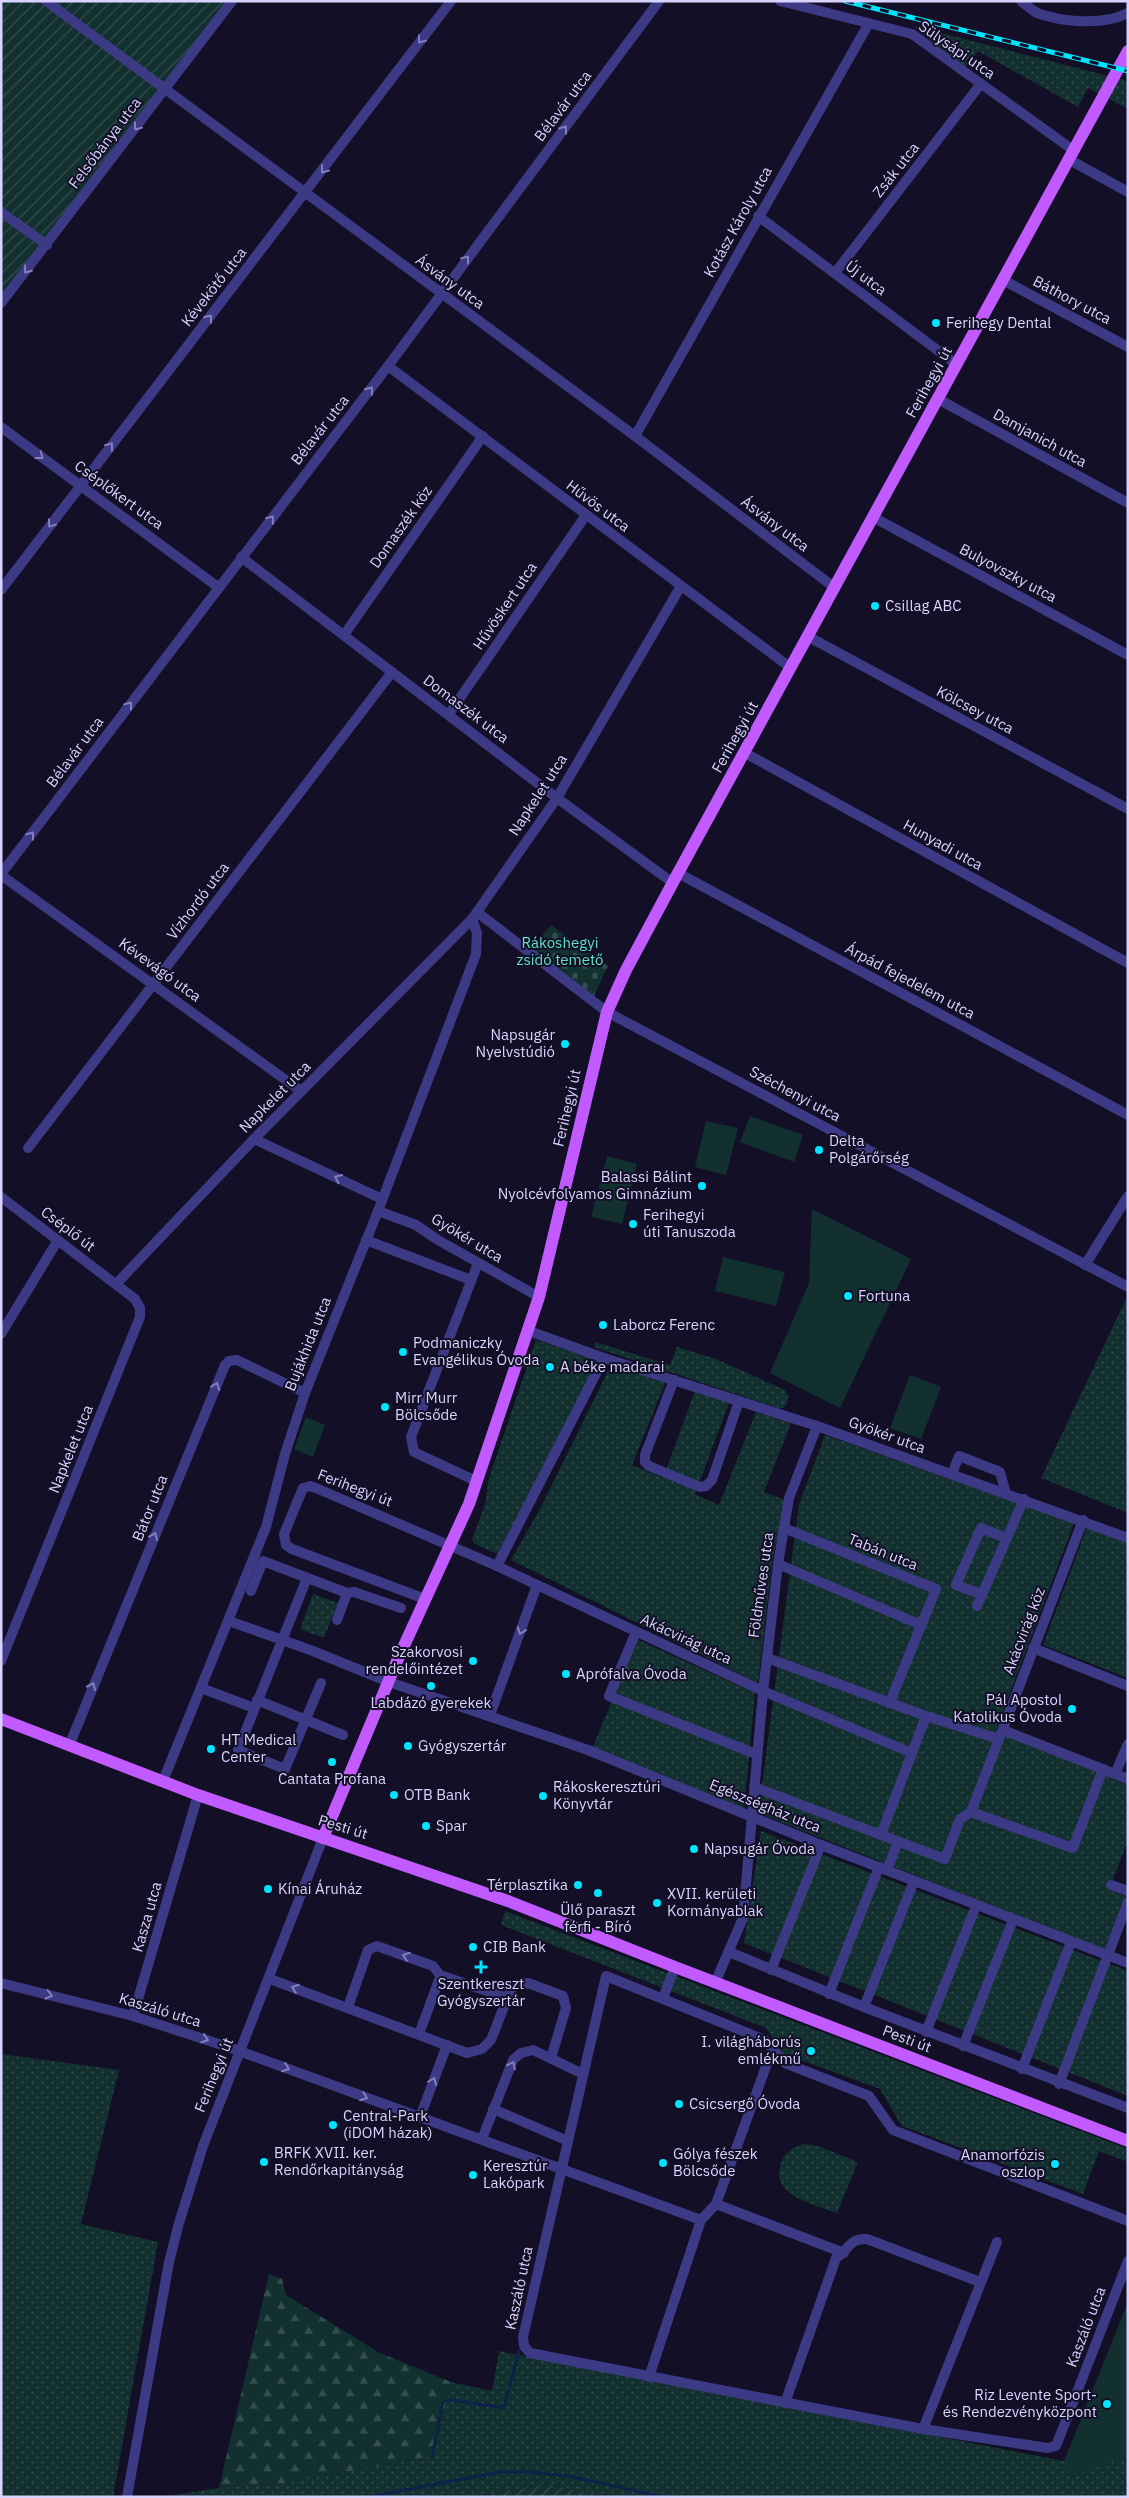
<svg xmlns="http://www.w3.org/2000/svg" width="1129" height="2498" font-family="'IBM Plex Sans',sans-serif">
	<defs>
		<pattern id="grass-dots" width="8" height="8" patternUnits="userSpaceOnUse" patternTransform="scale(1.25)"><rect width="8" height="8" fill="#12302f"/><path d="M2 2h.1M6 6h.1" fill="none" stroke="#344d4e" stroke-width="1.8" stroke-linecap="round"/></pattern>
		<pattern id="forest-firs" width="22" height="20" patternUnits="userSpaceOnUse" patternTransform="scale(1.25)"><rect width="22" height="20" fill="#12302f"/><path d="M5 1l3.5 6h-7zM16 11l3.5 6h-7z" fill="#344d4e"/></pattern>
		<pattern id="cemetery-stones" width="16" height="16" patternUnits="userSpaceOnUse" patternTransform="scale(1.25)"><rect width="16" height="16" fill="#12302f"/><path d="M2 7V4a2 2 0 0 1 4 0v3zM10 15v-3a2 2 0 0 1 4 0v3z" fill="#344d4e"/></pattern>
		<pattern id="garden-furrows" width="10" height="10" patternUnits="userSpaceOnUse" patternTransform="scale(1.25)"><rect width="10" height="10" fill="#12302f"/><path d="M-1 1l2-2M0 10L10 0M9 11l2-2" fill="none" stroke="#344d4e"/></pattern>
	</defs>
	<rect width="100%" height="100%" fill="#130f26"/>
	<g fill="url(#grass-dots)">
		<polygon points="913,26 1128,81 1128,109 1088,88 1078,107 978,51 965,68"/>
		<polygon points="1126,1299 1128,1300 1128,1513 1041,1478"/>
		<polygon points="536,1340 596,1360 597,1363 498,1554 475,1544 472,1540 486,1501 488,1481"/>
		<polygon points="595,1342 670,1365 677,1347 716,1359 785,1390 788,1396 787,1404 783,1408 778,1408 594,1347"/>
		<polygon points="611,1365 665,1383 632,1465 663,1478 695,1391 729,1403 695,1494 719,1505 756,1412 791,1423 764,1492 785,1500 772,1562 758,1683 511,1560 541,1507"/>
		<polygon points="825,1435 1074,1523 996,1730 1128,1785 1128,1840 1109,1890 1126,1896 1104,1950 763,1815 759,1808 799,1504"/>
		<polygon points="1087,1527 1128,1543 1128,1678 1043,1645"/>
		<polygon points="313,1594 338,1603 324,1638 300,1629"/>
		<polygon points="638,1640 755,1693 744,1811 592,1748"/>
		<polygon points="761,1831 1128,1971 1128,2096 744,1943"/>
		<polygon points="505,1911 1128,2149 1128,2162 1099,2151 1083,2194 902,2126 880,2089 784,2054 766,2028 501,1925"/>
		<polygon points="1,2054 119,2070 81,2224 158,2242 113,2497 1,2497"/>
		<path d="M804,2144l14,2 40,16 -21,51c-21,-8 -68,-17 -56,-50 4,-11 12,-16 23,-19z"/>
		<polygon points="499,2351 1064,2461 1072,2477 1110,2457 1128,2460 1128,2494 1127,2497 605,2497 547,2484 476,2497 160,2497 219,2488 284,2483 433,2456 451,2382 492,2391"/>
	</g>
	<polygon fill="url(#forest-firs)" points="269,2274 282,2279 286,2295 380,2353 451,2382 433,2456 284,2483 219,2488"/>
	<polygon fill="url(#cemetery-stones)" points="551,925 608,966 594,996 530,950"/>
	<g fill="url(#garden-furrows)">
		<polygon points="1,1 232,1 1,303"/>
		<polygon points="547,2484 605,2497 476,2497"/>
	</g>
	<g fill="#12302f">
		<polygon points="750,1116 803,1135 794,1162 740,1142"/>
		<polygon points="706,1121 738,1128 726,1175 695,1167"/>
		<polygon points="607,1156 637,1164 622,1224 591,1217"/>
		<polygon points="812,1209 911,1259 840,1408 770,1373 809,1283"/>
		<polygon points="723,1257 785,1272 776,1306 715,1291"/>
		<polygon points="910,1375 941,1387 921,1439 890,1428"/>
		<polygon points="306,1417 325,1425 313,1457 294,1449"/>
		<polygon points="1128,2302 1128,2460 1110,2457 1108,2463 1071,2477 1064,2461"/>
	</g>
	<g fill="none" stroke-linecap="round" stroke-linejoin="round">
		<g stroke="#0c2248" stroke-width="3">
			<polyline points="432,2458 443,2401 450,2400 504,2408 519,2351"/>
			<path d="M368,2497l132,-25c55,-3 108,13 162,25"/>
		</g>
		<g stroke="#3d3a85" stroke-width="10">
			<polyline points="46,1 635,436 835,588"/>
			<polyline points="780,1 912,34 1073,150"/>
			<path d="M1021,1c5,4 11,9 16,12 25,9 67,13 91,0"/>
			<polyline points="1068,159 1128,192"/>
			<polyline points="1,212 47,245"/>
			<polyline points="758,216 956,364"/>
			<polyline points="835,273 980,85"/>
			<polyline points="1003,280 1128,347"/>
			<polyline points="1,303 232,1"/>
			<polyline points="388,366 791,668"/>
			<polyline points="938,399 1128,503"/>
			<polyline points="1,427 218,587"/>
			<polyline points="635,436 869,23"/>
			<polyline points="873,517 1128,655"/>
			<polyline points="241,557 557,798 673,883"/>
			<polyline points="1,590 451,1"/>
			<polyline points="344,635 483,436"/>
			<polyline points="809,637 1128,809"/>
			<polyline points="449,714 586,515"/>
			<polyline points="745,753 1128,963"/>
			<polyline points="678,873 1128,1115"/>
			<polyline points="1,874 388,366 659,1"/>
			<polyline points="1,875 301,1091"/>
			<polyline points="477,912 607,1012 1128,1287"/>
			<polyline points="254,1139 382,1199"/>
			<polyline points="28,1148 392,672"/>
			<polyline points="1,1197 135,1299 140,1308 140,1317 1,1661"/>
			<polyline points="378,1211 416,1225 438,1240 539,1297"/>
			<polyline points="366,1240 471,1280"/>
			<polyline points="1085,1265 1128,1196"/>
			<polyline points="117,1283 254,1139 472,919 557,798 681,586"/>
			<polyline points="529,1331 604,1358 817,1426 1128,1538"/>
			<polyline points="1,1334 58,1240"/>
			<polyline points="674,1380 645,1455 645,1462 649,1466 700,1487 706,1486 712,1480 739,1401"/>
			<polyline points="952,1474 959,1456 1000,1472 1006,1494"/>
			<polyline points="476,1481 414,1452 411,1437 478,1263"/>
			<polyline points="784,1528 936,1589 890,1702"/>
			<polyline points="778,1564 921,1625"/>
			<polyline points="497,1566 604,1358"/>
			<polyline points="307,1578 238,1750 285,1769 321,1683"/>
			<polyline points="251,1591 263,1561 347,1593 354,1592 401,1608"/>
			<polyline points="981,1594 956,1585 981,1528 1006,1538"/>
			<polyline points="425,1599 292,1549 286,1545 284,1534 303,1488 310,1486 316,1488 497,1566 763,1691 912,1753"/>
			<polyline points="977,1606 1024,1499"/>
			<polyline points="337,1620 347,1593"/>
			<polyline points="229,1621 313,1651 389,1682 588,1750 821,1845 1128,1963"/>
			<polyline points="636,1632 609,1696 756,1754"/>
			<polyline points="1033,1648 1128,1686"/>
			<polyline points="767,1658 926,1716 999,1739"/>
			<polyline points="201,1688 254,1708"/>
			<polyline points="257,1700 343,1735"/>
			<polyline points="490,1715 537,1585"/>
			<polyline points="1003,1730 1128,1779"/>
			<polyline points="69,1746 225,1365 229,1361 237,1360 305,1393"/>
			<polyline points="1115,1774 1128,1744"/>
			<polyline points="163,1781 266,1527 285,1454 305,1393 378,1211 476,954 477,933 472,919"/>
			<polyline points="754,1787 945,1859 960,1819 971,1812 1083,1520"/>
			<polyline points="971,1812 1073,1848 1103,1769"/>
			<polyline points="881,1835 926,1716"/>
			<polyline points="887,1870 898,1842"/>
			<polyline points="1111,1885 1128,1891"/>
			<polyline points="729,1952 864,2007 1128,2108"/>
			<polyline points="771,1970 821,1845"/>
			<polyline points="270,1979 467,2053 482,2049 491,2040 510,1991 514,1985 528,1983 563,1996 566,2008 551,2058"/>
			<polyline points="1,1983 133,2016 231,2048 701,2220"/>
			<polyline points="715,1983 743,1918 763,1691 778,1564 789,1498 817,1426"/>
			<polyline points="829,1994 879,1867"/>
			<polyline points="663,1998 675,1967"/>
			<polyline points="348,2007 368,1950 377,1946 433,1966 440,1975 507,1998"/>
			<polyline points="864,2007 914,1881"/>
			<polyline points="133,2016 198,1795"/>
			<polyline points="926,2032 976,1906"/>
			<polyline points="419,2034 439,1980"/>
			<polyline points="963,2046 1013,1920"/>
			<polyline points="1022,2069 1071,1942"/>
			<polyline points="1059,2084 1128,1902"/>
			<polyline points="493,2109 568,2141"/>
			<polyline points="420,2117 447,2045"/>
			<polyline points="482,2139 513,2060 521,2053 533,2050 583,2074"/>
			<polyline points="716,2204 844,2253"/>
			<polyline points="1128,2221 893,2130 869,2096 785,2063 765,2040 606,1976 523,2337 524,2346 530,2353 923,2429 1048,2448 1056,2446 1128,2261"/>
			<polyline points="649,2377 701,2220 716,2204 773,2047"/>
			<path d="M785,2403l51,-145c13,-8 13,-20 31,-19l113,43"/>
			<polyline points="923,2429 997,2242"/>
			<polyline points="127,2497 169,2262 179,2223 203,2146 323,1838"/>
		</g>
		<g stroke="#c25bff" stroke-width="12">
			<polyline points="1,1719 198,1795 508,1901 675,1967 1128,2141"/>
			<polyline points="323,1838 397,1661 469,1504 539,1297 607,1012 626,970 678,873 1128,51"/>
		</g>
		<g stroke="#00e5ff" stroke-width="5">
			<polyline id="rail" points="845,1 1128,71"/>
		</g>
		<use href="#rail" stroke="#130f26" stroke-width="3" stroke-dasharray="9" stroke-linecap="butt"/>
	</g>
	<defs><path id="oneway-chevron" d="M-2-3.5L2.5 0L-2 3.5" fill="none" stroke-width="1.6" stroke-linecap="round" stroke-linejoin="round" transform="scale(1.25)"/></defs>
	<g stroke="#837fbc">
		<use href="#oneway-chevron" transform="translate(421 40) rotate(127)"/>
		<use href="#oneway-chevron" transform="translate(137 127) rotate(127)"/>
		<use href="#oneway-chevron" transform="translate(564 129) rotate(-53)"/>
		<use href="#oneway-chevron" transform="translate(324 170) rotate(127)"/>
		<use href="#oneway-chevron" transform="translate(466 259) rotate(-53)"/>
		<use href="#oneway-chevron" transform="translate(27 270) rotate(128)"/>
		<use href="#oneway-chevron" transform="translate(209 318) rotate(-52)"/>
		<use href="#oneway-chevron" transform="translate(370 390) rotate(-52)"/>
		<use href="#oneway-chevron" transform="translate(110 446) rotate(-52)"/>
		<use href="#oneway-chevron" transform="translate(40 456) rotate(37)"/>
		<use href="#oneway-chevron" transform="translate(271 519) rotate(-52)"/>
		<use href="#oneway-chevron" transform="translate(51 524) rotate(127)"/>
		<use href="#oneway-chevron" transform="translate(129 705) rotate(-53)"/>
		<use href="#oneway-chevron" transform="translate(31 835) rotate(-53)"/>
		<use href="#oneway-chevron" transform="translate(338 1178) rotate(-155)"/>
		<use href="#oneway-chevron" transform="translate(216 1386) rotate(-68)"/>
		<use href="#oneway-chevron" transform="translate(154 1536) rotate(-68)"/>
		<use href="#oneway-chevron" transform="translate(521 1631) rotate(110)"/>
		<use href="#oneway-chevron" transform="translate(92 1686) rotate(-68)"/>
		<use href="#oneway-chevron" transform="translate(406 1956) rotate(-160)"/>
		<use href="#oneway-chevron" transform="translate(295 1988) rotate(-160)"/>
		<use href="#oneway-chevron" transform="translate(49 1995) rotate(14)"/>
		<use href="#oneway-chevron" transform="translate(205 2039) rotate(18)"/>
		<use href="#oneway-chevron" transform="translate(512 2065) rotate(-63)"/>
		<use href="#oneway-chevron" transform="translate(286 2068) rotate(20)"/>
		<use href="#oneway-chevron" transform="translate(433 2081) rotate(-69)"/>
		<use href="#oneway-chevron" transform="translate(364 2097) rotate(20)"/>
	</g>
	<g fill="#00e5ff" stroke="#130f26" stroke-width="2">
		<circle cx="936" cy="323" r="5"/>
		<circle cx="875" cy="606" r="5"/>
		<circle cx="565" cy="1044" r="5"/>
		<circle cx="819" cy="1150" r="5"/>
		<circle cx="702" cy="1186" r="5"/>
		<circle cx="633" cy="1224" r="5"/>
		<circle cx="848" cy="1296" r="5"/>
		<circle cx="603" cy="1325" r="5"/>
		<circle cx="403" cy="1352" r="5"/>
		<circle cx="550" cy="1367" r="5"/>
		<circle cx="385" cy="1407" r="5"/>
		<circle cx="473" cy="1661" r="5"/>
		<circle cx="566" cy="1674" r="5"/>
		<circle cx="431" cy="1686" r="5"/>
		<circle cx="1072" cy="1709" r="5"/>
		<circle cx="408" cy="1746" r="5"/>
		<circle cx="211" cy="1749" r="5"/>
		<circle cx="332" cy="1762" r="5"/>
		<circle cx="394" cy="1795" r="5"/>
		<circle cx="543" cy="1796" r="5"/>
		<circle cx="426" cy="1826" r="5"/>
		<circle cx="694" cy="1849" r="5"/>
		<circle cx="578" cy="1885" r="5"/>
		<circle cx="268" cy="1889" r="5"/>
		<circle cx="598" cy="1893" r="5"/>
		<circle cx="657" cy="1903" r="5"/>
		<circle cx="473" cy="1947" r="5"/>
		<path d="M478.5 1959.5h5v5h5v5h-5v5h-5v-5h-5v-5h5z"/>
		<circle cx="811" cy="2051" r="5"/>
		<circle cx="679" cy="2104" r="5"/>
		<circle cx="333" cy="2125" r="5"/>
		<circle cx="264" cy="2162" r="5"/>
		<circle cx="663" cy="2163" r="5"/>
		<circle cx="1055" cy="2164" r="5"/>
		<circle cx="473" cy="2175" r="5"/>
		<circle cx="1107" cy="2404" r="5"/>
	</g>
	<g text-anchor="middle" stroke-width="4" stroke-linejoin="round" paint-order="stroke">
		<g font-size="15" fill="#d9d4ff" stroke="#130f26">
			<text transform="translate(957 50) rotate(35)" y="5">Sülysápi utca</text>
			<text transform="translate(563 106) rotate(-53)" y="5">Bélavár utca</text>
			<text transform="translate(105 143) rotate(-53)" y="5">Felsőbánya utca</text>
			<text transform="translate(896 170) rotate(-52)" y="5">Zsák utca</text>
			<text transform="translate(738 222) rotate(-61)" y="5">Kotász Károly utca</text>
			<text transform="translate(866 278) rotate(37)" y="5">Új utca</text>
			<text transform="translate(450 282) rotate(36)" y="5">Ásvány utca</text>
			<text transform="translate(214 287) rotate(-52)" y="5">Kévekötő utca</text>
			<text transform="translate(1072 300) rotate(28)" y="5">Báthory utca</text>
			<text transform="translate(929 382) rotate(-61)" y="5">Ferihegyi út</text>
			<text transform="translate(320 430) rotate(-52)" y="5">Bélavár utca</text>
			<text transform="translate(1040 438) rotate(29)" y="5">Damjanich utca</text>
			<text transform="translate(119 495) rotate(36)" y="5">Cséplőkert utca</text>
			<text transform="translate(598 506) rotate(37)" y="5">Hűvös utca</text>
			<text transform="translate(775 524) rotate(37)" y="5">Ásvány utca</text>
			<text transform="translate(401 527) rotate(-55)" y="5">Domaszék köz</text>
			<text transform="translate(1008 573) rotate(28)" y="5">Bulyovszky utca</text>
			<text transform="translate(505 606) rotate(-56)" y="5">Hűvöskert utca</text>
			<text transform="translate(466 709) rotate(37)" y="5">Domaszék utca</text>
			<text transform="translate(975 710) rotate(28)" y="5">Kölcsey utca</text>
			<text transform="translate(735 737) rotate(-61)" y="5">Ferihegyi út</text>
			<text transform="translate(75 752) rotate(-53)" y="5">Bélavár utca</text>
			<text transform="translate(538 795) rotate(-57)" y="5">Napkelet utca</text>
			<text transform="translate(943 845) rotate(29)" y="5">Hunyadi utca</text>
			<text transform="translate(198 901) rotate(-53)" y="5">Vízhordó utca</text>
			<text transform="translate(160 970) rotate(36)" y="5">Kévevágó utca</text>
			<text transform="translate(910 981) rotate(28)" y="5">Árpád fejedelem utca</text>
			<text transform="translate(795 1094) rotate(28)" y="5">Széchenyi utca</text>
			<text transform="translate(275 1097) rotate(-45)" y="5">Napkelet utca</text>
			<text transform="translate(567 1108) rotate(-77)" y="5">Ferihegyi út</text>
			<text transform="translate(68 1229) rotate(37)" y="5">Cséplő út</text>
			<text transform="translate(467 1238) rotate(31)" y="5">Gyökér utca</text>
			<text transform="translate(308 1344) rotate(-68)" y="5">Bujákhida utca</text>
			<text transform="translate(887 1435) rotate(20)" y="5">Gyökér utca</text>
			<text transform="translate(71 1449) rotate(-68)" y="5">Napkelet utca</text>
			<text transform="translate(355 1488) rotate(21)" y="5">Ferihegyi út</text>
			<text transform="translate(150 1508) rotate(-68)" y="5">Bátor utca</text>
			<text transform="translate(883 1552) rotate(22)" y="5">Tabán utca</text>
			<text transform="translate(761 1585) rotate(-82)" y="5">Földműves utca</text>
			<text transform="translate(1024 1631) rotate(-69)" y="5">Akácvirág köz</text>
			<text transform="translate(686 1639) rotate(25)" y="5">Akácvirág utca</text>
			<text transform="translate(765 1806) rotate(22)" y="5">Egészségház utca</text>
			<text transform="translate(343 1827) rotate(17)" y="5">Pesti út</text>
			<text transform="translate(147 1917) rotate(-74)" y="5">Kasza utca</text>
			<text transform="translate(160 2010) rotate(17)" y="5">Kaszáló utca</text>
			<text transform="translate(907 2039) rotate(21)" y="5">Pesti út</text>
			<text transform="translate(214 2075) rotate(-68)" y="5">Ferihegyi út</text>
			<text transform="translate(519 2288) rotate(-78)" y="5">Kaszáló utca</text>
			<text transform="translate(1086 2327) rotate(-69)" y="5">Kaszáló utca</text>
		</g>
		<g font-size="15" fill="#d9d4ff" stroke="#130f26" text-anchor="start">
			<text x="946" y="328">Ferihegy Dental</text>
			<text x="885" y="611">Csillag ABC</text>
			<text x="555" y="1040" text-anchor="end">Napsugár<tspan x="555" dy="17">Nyelvstúdió</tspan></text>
			<text x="829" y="1146">Delta<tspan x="829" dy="17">Polgárőrség</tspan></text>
			<text x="692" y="1182" text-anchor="end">Balassi Bálint<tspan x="692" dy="17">Nyolcévfolyamos Gimnázium</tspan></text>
			<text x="643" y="1220">Ferihegyi<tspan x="643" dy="17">úti Tanuszoda</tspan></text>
			<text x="858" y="1301">Fortuna</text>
			<text x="613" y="1330">Laborcz Ferenc</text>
			<text x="413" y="1348">Podmaniczky<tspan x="413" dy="17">Evangélikus Óvoda</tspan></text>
			<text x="560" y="1372">A béke madarai</text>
			<text x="395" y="1403">Mirr Murr<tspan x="395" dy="17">Bölcsőde</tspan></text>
			<text x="463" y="1657" text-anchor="end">Szakorvosi<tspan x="463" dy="17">rendelőintézet</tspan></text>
			<text x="576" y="1679">Aprófalva Óvoda</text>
			<text x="1062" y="1705" text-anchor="end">Pál Apostol<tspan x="1062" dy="17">Katolikus Óvoda</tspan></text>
			<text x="431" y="1708" text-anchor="middle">Labdázó gyerekek</text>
			<text x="221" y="1745">HT Medical<tspan x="221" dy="17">Center</tspan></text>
			<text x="418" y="1751">Gyógyszertár</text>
			<text x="332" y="1784" text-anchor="middle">Cantata Profana</text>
			<text x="553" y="1792">Rákoskeresztúri<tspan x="553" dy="17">Könyvtár</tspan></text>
			<text x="404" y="1800">OTB Bank</text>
			<text x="436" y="1831">Spar</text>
			<text x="704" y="1854">Napsugár Óvoda</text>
			<text x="568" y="1890" text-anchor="end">Térplasztika</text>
			<text x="278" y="1894">Kínai Áruház</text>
			<text x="667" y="1899">XVII. kerületi<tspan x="667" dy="17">Kormányablak</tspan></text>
			<text x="598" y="1915" text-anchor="middle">Ülő paraszt<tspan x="598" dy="17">férfi - Bíró</tspan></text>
			<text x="483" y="1952">CIB Bank</text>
			<text x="481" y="1989" text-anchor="middle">Szentkereszt<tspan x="481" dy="17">Gyógyszertár</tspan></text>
			<text x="801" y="2047" text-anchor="end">I. világháborús<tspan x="801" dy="17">emlékmű</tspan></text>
			<text x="689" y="2109">Csicsergő Óvoda</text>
			<text x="343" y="2121">Central-Park<tspan x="343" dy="17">(iDOM házak)</tspan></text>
			<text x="274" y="2158">BRFK XVII. ker.<tspan x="274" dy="17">Rendőrkapitányság</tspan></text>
			<text x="673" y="2159">Gólya fészek<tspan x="673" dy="17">Bölcsőde</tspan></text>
			<text x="1045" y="2160" text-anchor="end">Anamorfózis<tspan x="1045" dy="17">oszlop</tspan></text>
			<text x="483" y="2171">Keresztúr<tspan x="483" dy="17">Lakópark</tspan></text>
			<text x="1097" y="2400" text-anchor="end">Riz Levente Sport-<tspan x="1097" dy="17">és Rendezvényközpont</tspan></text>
		</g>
		<g font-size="15" fill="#5fe0c0" stroke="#130f26">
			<text x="560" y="948">Rákoshegyi<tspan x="560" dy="17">zsidó temető</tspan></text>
		</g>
	</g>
	<rect width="1129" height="2498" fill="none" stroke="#d9d4ff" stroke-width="5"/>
</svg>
